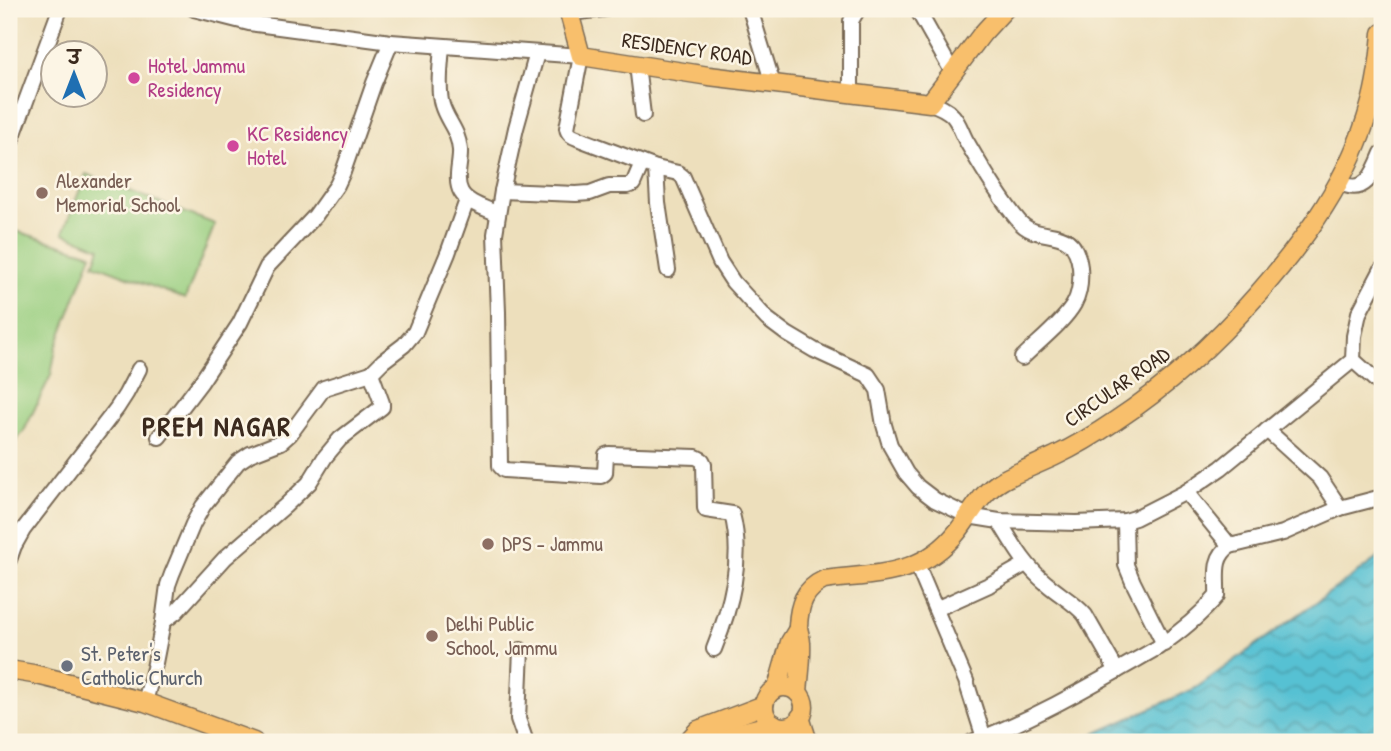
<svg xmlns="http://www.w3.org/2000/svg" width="1391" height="751" font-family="'Patrick Hand','Playpen Sans Deva',sans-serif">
	<defs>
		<pattern id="water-waves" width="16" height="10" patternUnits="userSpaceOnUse" patternTransform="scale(1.75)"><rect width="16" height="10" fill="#57c1d3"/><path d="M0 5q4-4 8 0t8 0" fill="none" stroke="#499dab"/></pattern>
	</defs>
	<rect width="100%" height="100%" fill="#fcf5e5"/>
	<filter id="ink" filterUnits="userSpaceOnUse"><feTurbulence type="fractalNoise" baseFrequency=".0143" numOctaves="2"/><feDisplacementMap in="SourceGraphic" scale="14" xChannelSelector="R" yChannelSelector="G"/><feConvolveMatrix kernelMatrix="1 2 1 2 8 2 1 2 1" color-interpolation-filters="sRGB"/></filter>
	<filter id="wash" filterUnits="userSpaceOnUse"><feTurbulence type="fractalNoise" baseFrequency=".00686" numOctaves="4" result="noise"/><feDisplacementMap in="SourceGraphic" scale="28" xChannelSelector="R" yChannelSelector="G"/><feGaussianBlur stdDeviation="1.57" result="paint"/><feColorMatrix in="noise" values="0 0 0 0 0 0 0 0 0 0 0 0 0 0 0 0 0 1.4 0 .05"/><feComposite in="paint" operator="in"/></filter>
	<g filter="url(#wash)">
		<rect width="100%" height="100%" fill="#eddfbc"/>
		<g fill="#98ce7f" stroke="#6a7c4e" stroke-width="2">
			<polygon points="86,174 215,224 185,299 94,264 100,248 63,233"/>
			<polygon points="9,229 92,254 56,348 51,375 24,431 9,449"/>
		</g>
		<polygon fill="url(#water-waves)" stroke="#497678" stroke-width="2" points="1382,555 1382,742 1077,742 1196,688"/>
	</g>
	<g filter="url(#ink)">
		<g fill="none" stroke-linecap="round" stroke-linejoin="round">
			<g stroke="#796955" stroke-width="18">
				<g id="minor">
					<path d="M194,9l55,14 142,19 190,14 -14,72c1,8 8,9 15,12l74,28"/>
					<polyline points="750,9 773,84"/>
					<polyline points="917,9 953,73"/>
					<polyline points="570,13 605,9"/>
					<path d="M442,46c-1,17 -5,43 0,59 5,17 16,24 18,45 1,13 -6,29 1,42 7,12 25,16 37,22"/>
					<path d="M537,53l-21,75 -14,63 -7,43 3,78 2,154 4,4 97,6 4,-3 1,-18 3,-1 87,3 6,3 2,4 1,44 1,2 26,4c12,45 -1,93 -18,135"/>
					<polyline points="637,65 643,115"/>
					<polyline points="851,94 851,21 858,9"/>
					<path d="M930,103c9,3 17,6 23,13 7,8 9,19 15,28 15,26 31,53 50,76 20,26 56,0 62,47 1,12 0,26 -6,37 -10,18 -37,39 -52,54"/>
					<polyline points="9,147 60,9"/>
					<path d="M1339,182c26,15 35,-9 43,-29"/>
					<polyline points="502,191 576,194 590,193 609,186 627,186 633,184 642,163"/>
					<polyline points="668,270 658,203 656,168 678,173 683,177 720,262 733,282 767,319 787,334 814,350 868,375 878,390 884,425 890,445 906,473 918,487 935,500 968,516 999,521 1076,523 1125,521 1135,518 1186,492 1221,468 1353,360 1354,336 1359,313 1382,269"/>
					<polyline points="1353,360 1382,386"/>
					<polyline points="1267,430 1320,478 1340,508"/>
					<polyline points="159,437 201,382 240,323 267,267 315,216 337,185 343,172 374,83 391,42"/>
					<polyline points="1186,492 1230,546"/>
					<path d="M999,521c14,23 26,45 47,62 12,11 28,19 39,32l32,56"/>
					<polyline points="1125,521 1126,565 1133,582 1164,644"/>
					<polyline points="9,560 14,546 23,530 117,408 126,394 139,369"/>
					<polyline points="917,565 966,681 984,738"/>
					<polyline points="936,609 989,585 1026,564"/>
					<polyline points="163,622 176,612 225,558 285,506 309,483 325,457 340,439 382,407 382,403 371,373"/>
					<polyline points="521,650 518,719 526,742"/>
					<polyline points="145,702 154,668 163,622 168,585 172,574 193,524 203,506 238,462 250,454 281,442 290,434 324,388 371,373 383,361 404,345 415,332 448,253 467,200"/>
					<path d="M972,742c65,-24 125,-60 185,-94 22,-15 43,-32 60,-52 1,-19 -5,-38 13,-50l53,-13 57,-25 42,-11"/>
				</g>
			</g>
			<g stroke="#796955" stroke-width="21">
				<g id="major">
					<polyline points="568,9 581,56 709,76 930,103 982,34 1005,9"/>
					<polyline points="9,670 33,674 145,702 254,742"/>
					<circle cx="784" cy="707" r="20"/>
					<polyline points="777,688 790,642 798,629"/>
					<path d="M798,693c1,-16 4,-34 3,-50 0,-6 -3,-11 -3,-17 1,-21 6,-37 26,-46 53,-7 98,-3 134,-49 15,-19 22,-38 45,-51 17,-9 35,-16 52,-24 21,-10 41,-22 60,-35 53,-35 100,-78 142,-126 49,-56 93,-117 113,-189 7,-24 10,-49 12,-73"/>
					<polyline points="800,717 808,742"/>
					<polyline points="686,742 704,741 774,724"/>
					<polyline points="687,742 698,730 764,705"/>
				</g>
			</g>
			<use href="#minor" stroke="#fff" stroke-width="14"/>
			<use href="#major" stroke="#f8bf6c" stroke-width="18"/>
		</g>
	</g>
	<g fill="#d1479c" stroke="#fcf5e5" stroke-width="2.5">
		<circle cx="134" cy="78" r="7"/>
		<circle cx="233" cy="146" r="7"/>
	</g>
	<g fill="#8d6e63" stroke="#fcf5e5" stroke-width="2.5">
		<circle cx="42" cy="193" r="7"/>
		<circle cx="488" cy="544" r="7"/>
		<circle cx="432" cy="636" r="7"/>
	</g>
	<circle fill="#6b7280" stroke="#fcf5e5" stroke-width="2.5" cx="67" cy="666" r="7"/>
	<g text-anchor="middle" stroke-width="5" stroke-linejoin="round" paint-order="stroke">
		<g font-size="21" fill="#3b2a1e" stroke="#fcf5e5">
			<text transform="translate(687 49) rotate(8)" y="7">RESIDENCY ROAD</text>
			<text transform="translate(1117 387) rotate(-35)" y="7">CIRCULAR ROAD</text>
		</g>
		<g font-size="21" fill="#b23c85" stroke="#fcf5e5" text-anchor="start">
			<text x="148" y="73">Hotel Jammu<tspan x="148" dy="24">Residency</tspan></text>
			<text x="247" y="141">KC Residency<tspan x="247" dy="24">Hotel</tspan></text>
		</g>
		<g font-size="21" fill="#785e54" stroke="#fcf5e5" text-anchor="start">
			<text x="56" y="188">Alexander<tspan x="56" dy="24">Memorial School</tspan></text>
			<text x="502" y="551">DPS - Jammu</text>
			<text x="446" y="631">Delhi Public<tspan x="446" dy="24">School, Jammu</tspan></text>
		</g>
		<g font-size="21" fill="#5b616d" stroke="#fcf5e5" text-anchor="start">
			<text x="81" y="661">St. Peter's<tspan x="81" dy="24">Catholic Church</tspan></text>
		</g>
		<g font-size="28" font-weight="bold" letter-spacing="2" fill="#3b2a1e" stroke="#fcf5e5">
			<text x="217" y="436">PREM NAGAR</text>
		</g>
	</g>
	<rect width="1391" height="751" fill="none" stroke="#fcf5e5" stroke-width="35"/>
	<g transform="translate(74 74)"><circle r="33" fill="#fcf5e5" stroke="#afa495" stroke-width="2"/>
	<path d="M0-5L12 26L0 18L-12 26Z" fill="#1f6fb2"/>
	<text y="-10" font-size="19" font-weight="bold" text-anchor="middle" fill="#3b2a1e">उ</text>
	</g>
</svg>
